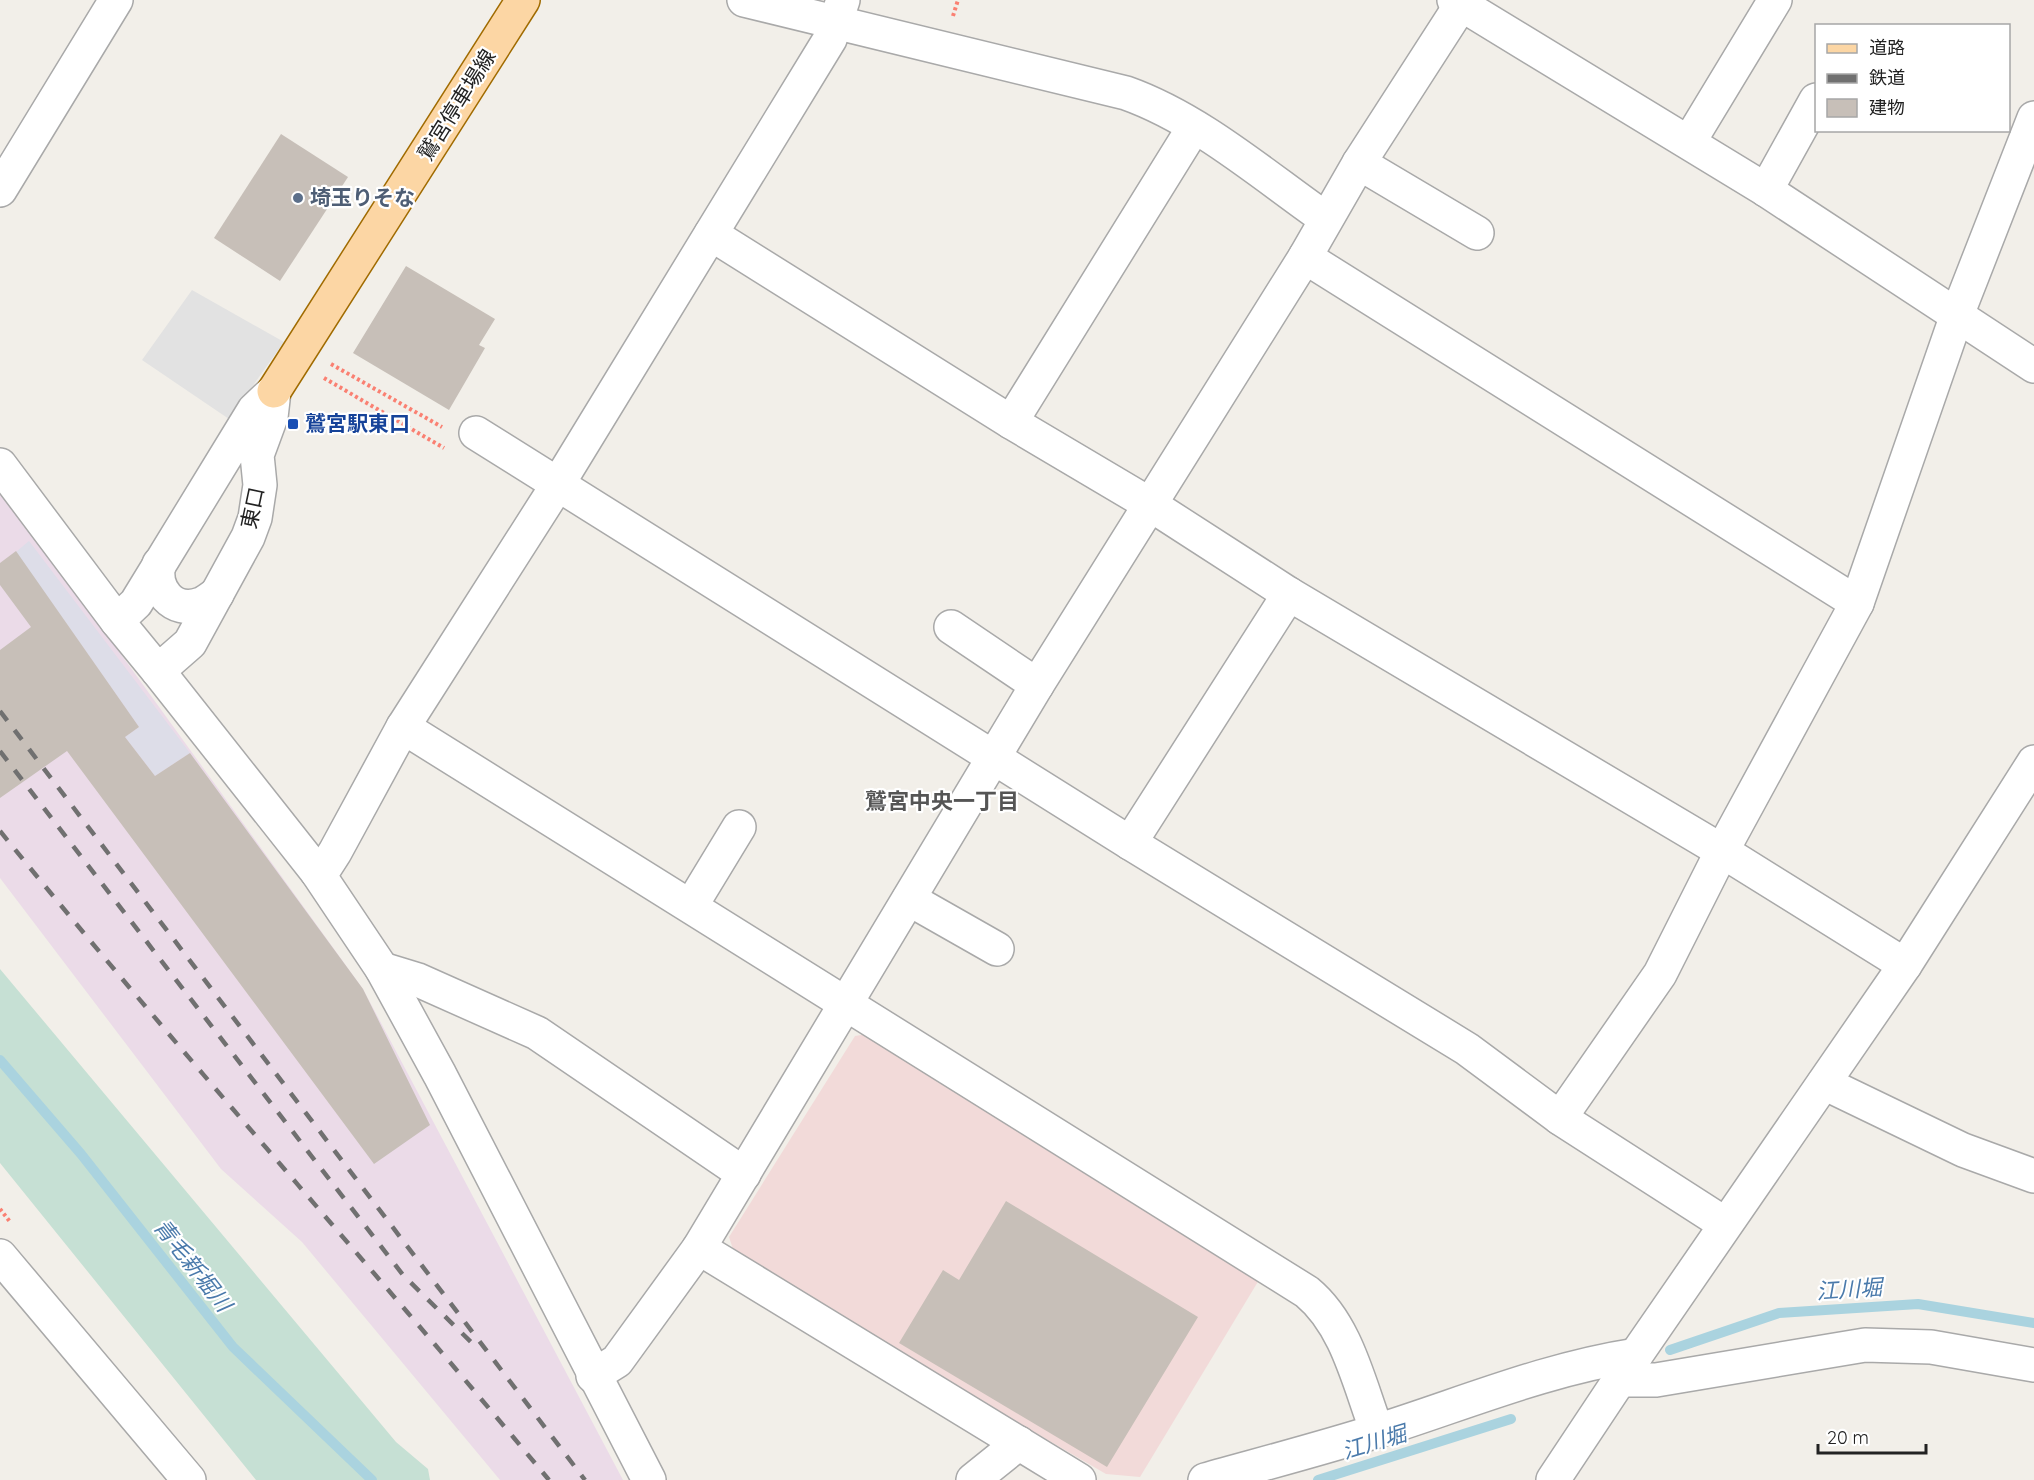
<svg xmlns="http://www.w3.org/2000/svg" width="2034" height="1480" font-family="Quicksand,'Noto Sans JP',sans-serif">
	<rect width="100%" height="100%" fill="#f2efe9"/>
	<polygon fill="#f2dad9" points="867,1034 1262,1275 1140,1477 1106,1474 736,1258 729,1237 855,1036"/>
	<polygon fill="#ebdbe8" points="0,487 363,989 623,1480 500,1480 302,1242 221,1169 0,878"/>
	<polygon fill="#c6e0d4" points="0,969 396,1442 428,1469 430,1480 256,1480 0,1163"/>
	<polygon fill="#e2e2e2" points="192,290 284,342 229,419 142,360"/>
	<polygon fill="#dddde8" points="29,541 190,753 155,776 125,737 139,727 16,552"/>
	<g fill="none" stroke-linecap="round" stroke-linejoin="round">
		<g stroke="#aad3df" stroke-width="10">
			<polyline points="0,1060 81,1154 233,1347 372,1480"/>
			<polyline points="1670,1350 1779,1313 1918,1304 2034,1323"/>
			<polyline points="1318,1480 1511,1419"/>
		</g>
	</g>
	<g fill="#c7bfb8">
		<polygon points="281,134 348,177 280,281 214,238"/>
		<polygon points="406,266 495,319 479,345 485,348 449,410 353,353"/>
		<polygon points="16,551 139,727 125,737 155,776 190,753 363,989 430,1125 374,1164 67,751 0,798 0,650 31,627 0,585 0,563"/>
		<polygon points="1006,1201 1198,1317 1107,1467 899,1343 943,1270 959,1280"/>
	</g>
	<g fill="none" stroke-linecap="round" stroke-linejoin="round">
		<g stroke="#a9a9a9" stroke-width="36">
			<g id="minor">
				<path d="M744,0l382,93c73,26 137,82 200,126"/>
				<polyline points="1454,0 1766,190 2034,366"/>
				<polyline points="1689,142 1775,0"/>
				<polyline points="1359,163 1477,233"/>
				<polyline points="0,190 116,0"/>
				<polyline points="1766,190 1816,100"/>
				<polyline points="711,234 1011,422 1151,505 1289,594 1722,851 1905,965"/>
				<polyline points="1305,257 1857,603"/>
				<polygon points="274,391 271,417 257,455 260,485 255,518 248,537 190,643 158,671 117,621 136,603 254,410"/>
				<polyline points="1011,422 1194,127"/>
				<polyline points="476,433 1130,843 1467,1049 1560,1118 1725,1224"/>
				<polyline points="0,465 117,621"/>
				<path d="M159,564c-6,24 13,51 42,40 5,-2 11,-7 16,-10"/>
				<polyline points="951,627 1037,685"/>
				<polyline points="158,671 317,872 382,969 440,1075 649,1480"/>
				<path d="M403,727l904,565c40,33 52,92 70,139"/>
				<polyline points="1130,843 1289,594"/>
				<polyline points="317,872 326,866 335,852 403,727 558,484 830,39 843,0"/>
				<polyline points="909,899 997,949"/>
				<polyline points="691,906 739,827"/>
				<polyline points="382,969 418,980 537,1033 744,1174"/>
				<polyline points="1824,1083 1963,1150 2034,1176"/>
				<polyline points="1560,1118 1660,974 1722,851 1857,603 1957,315 2034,118"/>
				<polyline points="699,1248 1079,1480"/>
				<polyline points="0,1256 189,1480"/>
				<polyline points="593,1376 617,1361 699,1248 1037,685 1305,257 1359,163 1464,0"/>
				<polyline points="1621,1380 1656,1380 1865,1345 1931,1347 2034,1365"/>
				<polyline points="973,1480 1019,1443"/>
				<path d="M1205,1480c57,-16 115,-31 172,-49 86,-27 168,-62 259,-76"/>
				<polyline points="1553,1480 1636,1355 1905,965 2034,762"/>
			</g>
		</g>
		<g stroke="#a06b00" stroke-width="36">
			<polyline id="major" points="274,391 523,0"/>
		</g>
		<g stroke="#fa8072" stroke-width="4" stroke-dasharray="3 3" stroke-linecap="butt">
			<polyline points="953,16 958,0"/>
			<polyline points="331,364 442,427"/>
			<polyline points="324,378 444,448"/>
			<polyline points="0,1209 11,1223"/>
		</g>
		<use href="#minor" stroke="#fff" stroke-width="33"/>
		<use href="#major" stroke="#fcd6a4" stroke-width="33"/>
		<g stroke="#707070" stroke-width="4.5" stroke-dasharray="12 12" stroke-linecap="butt">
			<polyline points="0,711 585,1480"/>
			<polyline points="0,751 403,1275 479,1350"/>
			<path d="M0,831c178,220 368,431 549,649"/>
		</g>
	</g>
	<circle fill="#5c6f8a" stroke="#fff" stroke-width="2" cx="298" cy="198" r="6"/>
	<rect fill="#1a4fb4" stroke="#fff" stroke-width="2" x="287" y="418" width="12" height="12" rx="3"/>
	<g text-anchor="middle" stroke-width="4.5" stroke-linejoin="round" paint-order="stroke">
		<g font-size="21" fill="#222" stroke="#fff">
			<text transform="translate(457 105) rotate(-58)" y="7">鷲宮停車場線</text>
			<text transform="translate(253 508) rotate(-78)" y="7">東口</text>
		</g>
		<g font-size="21" font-weight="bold" fill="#4e5e75" stroke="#fff" text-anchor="start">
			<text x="310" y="205">埼玉りそな</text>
		</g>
		<g font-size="21" font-weight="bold" fill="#164399" stroke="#fff" text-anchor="start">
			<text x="305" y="431">鷲宮駅東口</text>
		</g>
		<g font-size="22" font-weight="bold" fill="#555" stroke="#fff">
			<text x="942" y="809">鷲宮中央一丁目</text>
		</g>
		<g font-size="22" font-style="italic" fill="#4a7aab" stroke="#fff">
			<text transform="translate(193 1265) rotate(52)" y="8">青毛新堀川</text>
			<text transform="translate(1849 1289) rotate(-4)" y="8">江川堀</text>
			<text transform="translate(1374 1442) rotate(-17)" y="8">江川堀</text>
		</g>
	</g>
	<rect x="1815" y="24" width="195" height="108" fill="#ffffff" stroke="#a7a7a7" stroke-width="1.5"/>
	<rect x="1827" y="44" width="30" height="9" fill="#fcd6a4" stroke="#a7a7a7" stroke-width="1.5"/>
	<text x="1869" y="54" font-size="18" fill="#222222">道路</text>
	<rect x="1827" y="74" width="30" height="9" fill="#707070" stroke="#a7a7a7" stroke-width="1.5"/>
	<text x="1869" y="84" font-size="18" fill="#222222">鉄道</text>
	<rect x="1827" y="99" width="30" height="18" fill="#c7bfb8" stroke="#a7a7a7" stroke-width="1.5"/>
	<text x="1869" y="114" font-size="18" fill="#222222">建物</text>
	<path d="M1818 1444v9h108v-9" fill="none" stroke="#222222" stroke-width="3"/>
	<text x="1827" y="1444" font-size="18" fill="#222222" stroke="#ffffff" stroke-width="4.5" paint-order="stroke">20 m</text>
</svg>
